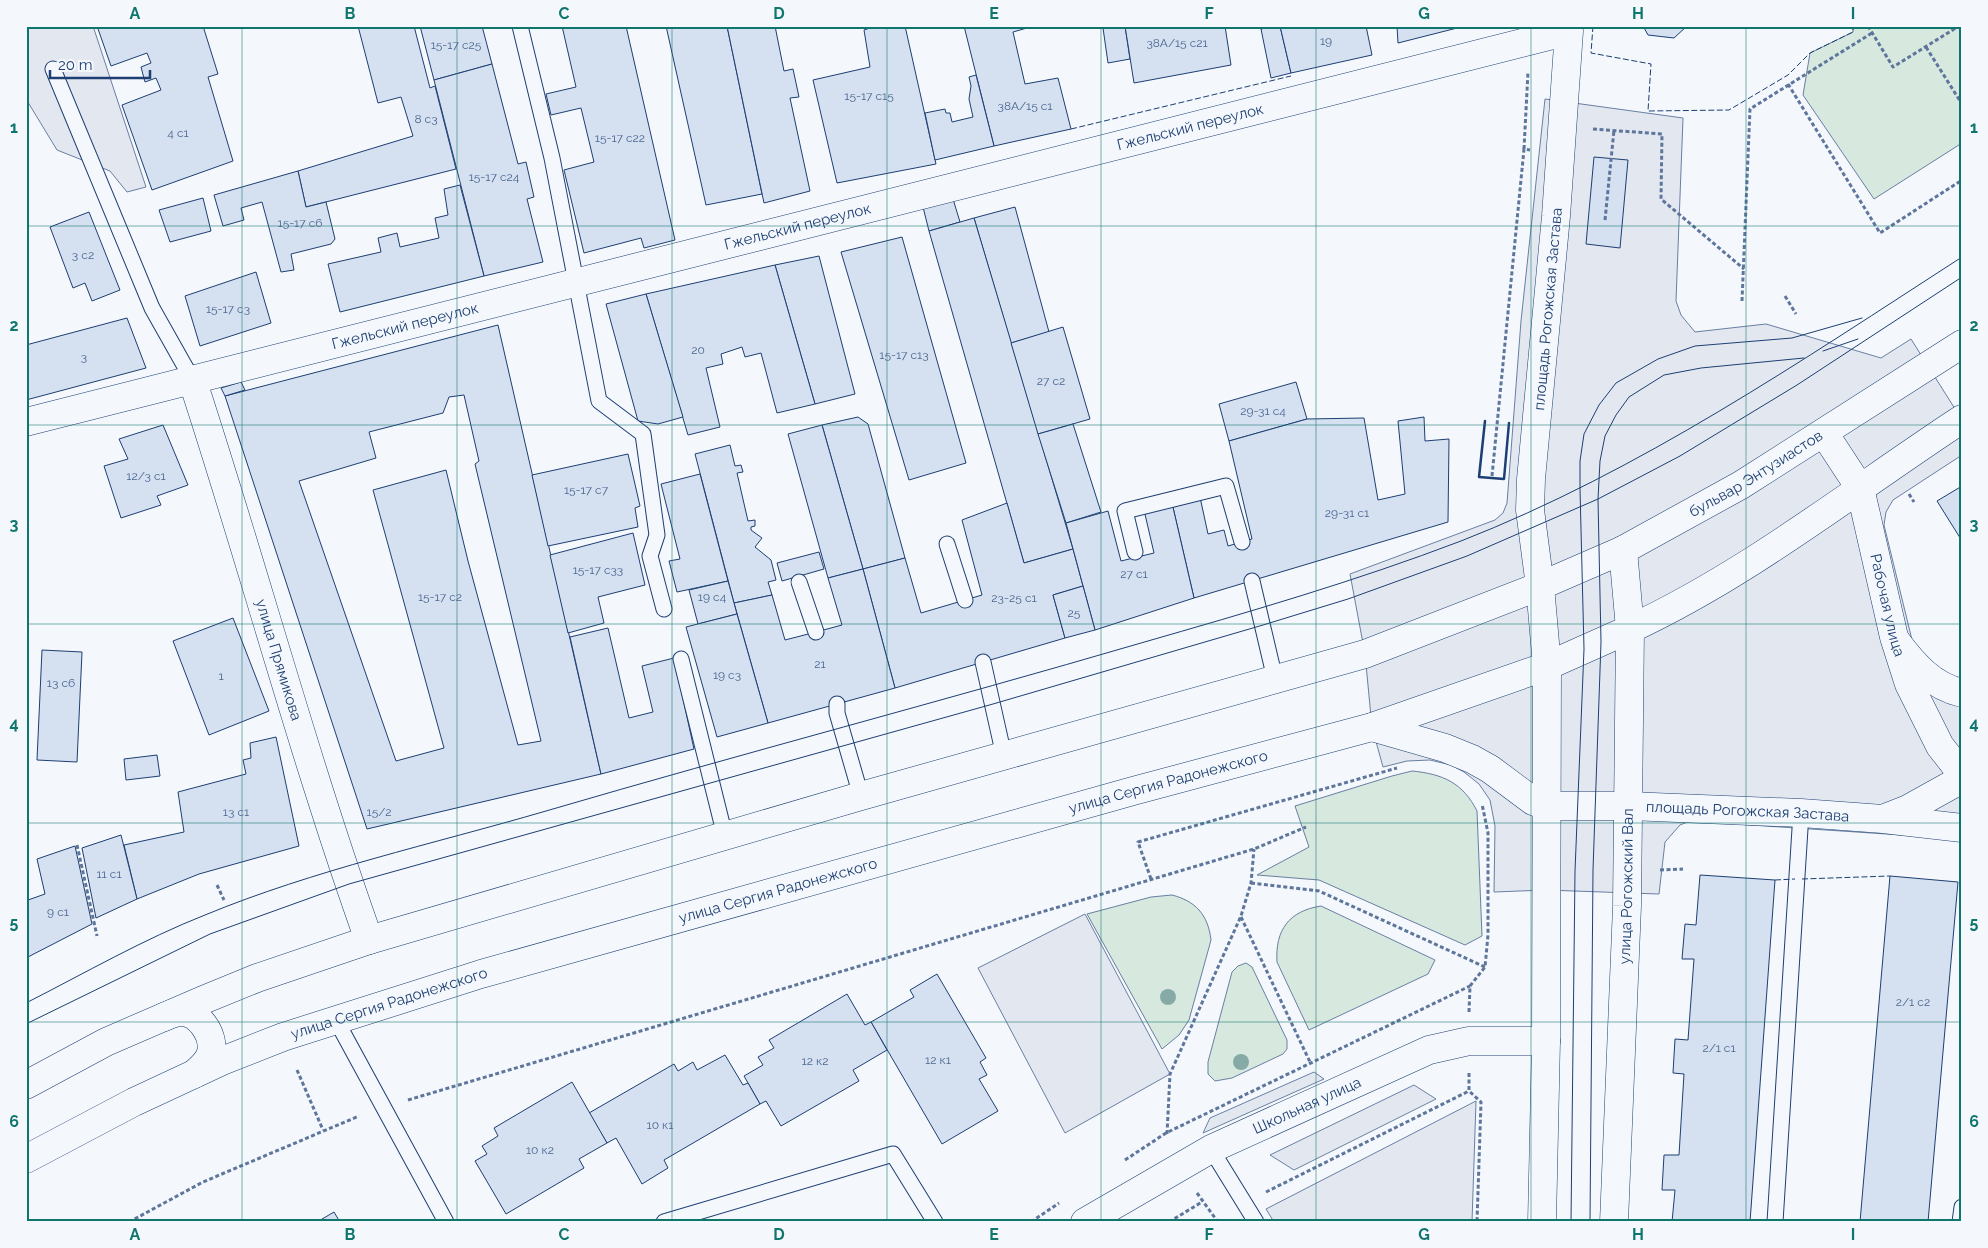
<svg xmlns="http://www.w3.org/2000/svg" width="1988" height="1248" font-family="Raleway,sans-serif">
	<rect width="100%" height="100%" fill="#f4f7fb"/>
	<g fill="#d7e8df" stroke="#687fa3">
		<polygon points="1853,26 1962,26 1962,143 1874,199 1803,95 1810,53 1853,32"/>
		<path d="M1412,771c31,3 51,12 65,40l5,125 -17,9 -146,-65 -62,-5 52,-28 -14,-41 97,-30z"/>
		<path d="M1172,895c23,6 36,19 39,45l-22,80 -10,15 -17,14 -75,-135 64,-17z"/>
		<path d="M1321,906l114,54 -7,14 -119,56 -32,-68c-2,-32 12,-51 44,-56z"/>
		<polygon points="1246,963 1252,967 1287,1040 1287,1049 1283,1054 1232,1078 1215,1081 1208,1074 1208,1062 1232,972 1238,966"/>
	</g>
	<g fill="#e3e8f0" stroke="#687fa3">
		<polygon points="26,26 93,26 146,187 127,192 110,171 57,150 26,99"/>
		<polygon points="1545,99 1683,118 1676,301 1681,315 1695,332 1766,324 1881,358 1911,339 1962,420 1962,455 1893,500 1886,512 1884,525 1913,644 1934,670 1962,680 1962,839 1690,821 1680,825 1665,842 1659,894 1546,890 1494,892 1495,826 1490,800 1479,784 1464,772 1451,765 1430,760 1407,761 1383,767 1372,727 1365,654 1350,574 1495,520 1503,513 1507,503 1521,321"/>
		<polygon points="1085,914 1170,1074 1065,1133 978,968"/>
		<polygon points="1314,1072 1324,1079 1203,1133 1210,1118"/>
		<polygon points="1414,1085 1436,1099 1294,1170 1270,1155"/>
		<polygon points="1476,1101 1472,1222 1274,1222 1266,1209"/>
	</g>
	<g fill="#d5e0f0" stroke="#1d3f73" fill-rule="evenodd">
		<polygon points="97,26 203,26 218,74 208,77 233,161 152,190 122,105 161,90 156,78 145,82 141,67 151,63 147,53 111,66"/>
		<polygon points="358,26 414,26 430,88 435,86 456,169 306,207 298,171 413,136 401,97 378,103"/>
		<polygon points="420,26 482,26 492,64 434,80"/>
		<polygon points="562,26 626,26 675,240 644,248 641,238 584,253 564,170 594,162 581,108 551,115 546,94 576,87"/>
		<polygon points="666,26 727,26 762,194 706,205"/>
		<polygon points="727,26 775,26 784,71 793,69 799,97 790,98 810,191 764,203"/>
		<polygon points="876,26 905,26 936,164 837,183 813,80 870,67 864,30"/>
		<polygon points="964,26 1034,26 1013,32 1025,84 1058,78 1071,129 994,146"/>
		<polygon points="1110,26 1125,26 1130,59 1108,63 1103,28"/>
		<polygon points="1125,26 1225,26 1231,65 1134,83"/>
		<polygon points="1273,26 1280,26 1291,73 1271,78 1261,29"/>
		<polygon points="1280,26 1366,26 1372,55 1291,73"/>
		<polygon points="1397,26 1465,26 1398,43"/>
		<polygon points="1643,26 1687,26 1674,38 1648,35"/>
		<polygon points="492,64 518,164 526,162 534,197 527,199 543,262 484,276 434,80"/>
		<polygon points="976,75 994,146 935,160 925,113 945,109 946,113 950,113 952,122 973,117 969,99 971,86 969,77"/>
		<polygon points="1594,157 1628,160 1620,248 1586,244"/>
		<polygon points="298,171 306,207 326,202 335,239 331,244 291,254 294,270 281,272 262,202 241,208 244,220 223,226 214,195"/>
		<polygon points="460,185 484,276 340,312 328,264 381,252 378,238 397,233 400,247 439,238 435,218 448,215 444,189"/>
		<polygon points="203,198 211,231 170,242 159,210"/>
		<polygon points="953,199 960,222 929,231 923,207"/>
		<polygon points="1015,207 1049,332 1011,343 974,218"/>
		<polygon points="89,212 120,290 92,301 85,283 73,288 50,227"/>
		<polygon points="974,218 1073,549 1024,563 929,231"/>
		<polygon points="902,237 966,463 909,480 841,252"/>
		<polygon points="819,256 855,394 815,404 775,265"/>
		<polygon points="775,265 815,404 777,413 761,353 745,357 742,347 721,354 723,364 706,368 720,427 688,435 646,294"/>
		<polygon points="256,272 271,323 200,346 185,296"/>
		<polygon points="646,294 683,417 658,424 638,421 606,304"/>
		<polygon points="127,318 146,368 26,400 26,345"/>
		<path d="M498,325l103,449 -234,55 -142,-433zM464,395l15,66 -4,3 66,277 -23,4 -50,-184 -22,-91 -73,20 71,258 -48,13 -97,-280 77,-23 -7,-26 74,-19 6,-16z"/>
		<polygon points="1063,327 1090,419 1038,434 1011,343"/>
		<polygon points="241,382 245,390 225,396 221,388"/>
		<polygon points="1296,382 1307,419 1229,441 1219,404"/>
		<polygon points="858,417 868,424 905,558 863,569 822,425"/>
		<polygon points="1424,417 1425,441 1449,439 1448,522 1194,598 1172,503 1200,497 1208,534 1224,530 1228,546 1252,539 1229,441 1307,419 1364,418 1378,500 1405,494 1398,421"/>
		<polygon points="1073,424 1101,512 1066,523 1038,434"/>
		<polygon points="163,425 188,485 157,496 161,505 121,518 104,466 128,459 119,439"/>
		<polygon points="822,425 863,569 828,578 788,434"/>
		<polygon points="730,445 735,466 741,465 743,472 737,473 748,521 755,520 755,526 751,527 751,530 762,538 755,547 771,560 776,580 768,582 772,595 734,603 695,454"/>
		<polygon points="628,454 640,506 635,508 638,527 548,546 532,475"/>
		<polygon points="700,474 728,581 677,592 669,561 680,559 661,484"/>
		<polygon points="1962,486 1962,541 1937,501"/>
		<polygon points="1007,503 1024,563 1073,549 1083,586 1053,595 1065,638 895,688 863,569 905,558 921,613 982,595 962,520"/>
		<polygon points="1172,503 1194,598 1095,630 1066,523 1108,511 1121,561 1154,553 1144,510"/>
		<polygon points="633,533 645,585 598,597 604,623 568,633 550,555"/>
		<polygon points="819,552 824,569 782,581 777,563"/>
		<polygon points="863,569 895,688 768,723 734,603 772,595 785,640 816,632 842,625 828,578"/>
		<polygon points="728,581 737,614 698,624 689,590"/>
		<polygon points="1083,586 1095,630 1065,638 1053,595"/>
		<polygon points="737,614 768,723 717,737 686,627"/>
		<polygon points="233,618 269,711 209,735 173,641"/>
		<polygon points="608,628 629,718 653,712 642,666 674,658 694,749 601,774 570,637"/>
		<polygon points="42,650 82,652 77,762 37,760"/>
		<polygon points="276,737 299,846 199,874 137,899 124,845 184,832 178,792 246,774 243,760 251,758 250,743"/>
		<polygon points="157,755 160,776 126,780 124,759"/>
		<polygon points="121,835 137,899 96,918 82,848"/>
		<polygon points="75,846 92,924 26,958 26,895 28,900 45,894 37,859"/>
		<polygon points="1700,875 1775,880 1750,1222 1672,1222 1675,1190 1662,1190 1664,1155 1679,1155 1684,1074 1673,1073 1675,1039 1688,1040 1694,959 1682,959 1685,924 1696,925"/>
		<polygon points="1890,876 1958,882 1928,1222 1860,1222"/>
		<polygon points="937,974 986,1058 980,1062 987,1075 979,1079 998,1111 942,1144 871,1022 914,997 910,990"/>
		<polygon points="847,994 865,1025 871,1022 887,1050 853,1070 859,1081 781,1126 766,1101 760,1104 744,1076 763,1065 758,1057 774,1048 769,1040"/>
		<polygon points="725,1055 743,1085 748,1083 760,1104 664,1160 668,1168 642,1184 616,1138 607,1143 589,1113 674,1064 678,1071 693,1062 697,1070"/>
		<polygon points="572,1082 607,1143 579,1159 584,1168 506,1214 475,1161 487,1154 482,1146 498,1136 494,1128"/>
		<polygon points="334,1212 340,1222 317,1222"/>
	</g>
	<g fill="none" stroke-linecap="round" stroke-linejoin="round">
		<g stroke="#1d3f73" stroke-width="17">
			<g id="service">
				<polyline points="520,26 552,158 599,401 643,434 657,535 650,556 664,609"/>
				<polyline points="53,69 152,308 192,379"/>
				<polyline points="947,544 965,600"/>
				<polyline points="1135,552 1125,511 1226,486 1242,542"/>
				<polyline points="1252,581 1275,679"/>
				<polyline points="799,582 816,632"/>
				<polyline points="681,659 725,836"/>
				<polyline points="983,662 1004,756"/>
				<polyline points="837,704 837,713 861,796"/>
				<polyline points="336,1020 446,1222"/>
				<polyline points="1211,1149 1256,1222"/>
				<polyline points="664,1222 893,1154 935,1222"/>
				<polyline points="1775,1222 1801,813"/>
				<polyline points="1960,1222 1962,1207"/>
			</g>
		</g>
		<g stroke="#1d3f73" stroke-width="29">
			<g id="minor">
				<path id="s1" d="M192,379c61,186 111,376 177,561"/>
				<path id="s2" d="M26,422l1543,-391 -13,185 -25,263 -1,31 10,76"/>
				<path d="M1896,641c18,24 36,45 66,52"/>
				<path d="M164,1017c4,-2 10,-4 15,-5 19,-2 36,23 32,41 -3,10 -10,15 -17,21"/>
				<path id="s3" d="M1085,1222l126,-73 218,-99 40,-9h77"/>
			</g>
		</g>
		<g stroke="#1d3f73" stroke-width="29">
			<g id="tertiary">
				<path id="s4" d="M1824,433l36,55 34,149 15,47 31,62 22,28"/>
				<path id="s5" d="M1372,727l73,21 27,11 18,10 43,32 14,5h82l172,7 82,6 79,9"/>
				<polyline points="1885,818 1908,809 1962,779"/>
			</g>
		</g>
		<g stroke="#1d3f73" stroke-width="29">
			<g id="secondary">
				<polyline points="26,1085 106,1042 203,1000 257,978 369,940 861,796 1365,654 1540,586"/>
				<path id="s6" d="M26,1159l108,-57 88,-41 61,-24 198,-63 652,-183 239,-64 175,-61 83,-37 -7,-79"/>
			</g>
		</g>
		<g stroke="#1d3f73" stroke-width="29">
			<g id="primary">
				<path id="s7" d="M1542,1222l4,-181 1,-375 -7,-80 83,-36 118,-65 221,-141"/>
				<path id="s8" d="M1614,1222l13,-316 3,-277c120,-56 222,-138 332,-210"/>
			</g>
		</g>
		<g stroke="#5e769c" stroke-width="3" stroke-dasharray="4 2.5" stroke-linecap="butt">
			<polyline points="1868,26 1893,67 1959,26"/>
			<polyline points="1926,47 1962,104"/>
			<polyline points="1788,84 1880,233 1962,180"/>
			<polyline points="1593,129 1662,134 1661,199 1744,269"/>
			<polyline points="1524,149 1528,72"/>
			<polyline points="1605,220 1614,130"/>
			<polyline points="1785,296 1796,314"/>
			<polyline points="1742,301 1750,109 1872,33"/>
			<polyline points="1492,476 1524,149 1530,150"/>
			<polyline points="1909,494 1914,502"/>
			<polyline points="77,845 97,936"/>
			<polyline points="1660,870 1683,869"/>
			<polyline points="1151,879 1138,842 1397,768"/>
			<polyline points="1251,883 1319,891 1485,967"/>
			<polyline points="217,885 224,900"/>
			<polyline points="1241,917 1310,1062"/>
			<polyline points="1469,1012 1470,986 1485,967 1488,935 1488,833 1482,804"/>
			<polyline points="297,1070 323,1130"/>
			<polyline points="1469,1073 1469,1091 1481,1102 1477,1222"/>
			<polyline points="408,1100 1254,849 1306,827"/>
			<polyline points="1167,1134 1170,1074 1241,916 1251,883 1254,849"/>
			<polyline points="1125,1160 1166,1133 1470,986"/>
			<polyline points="1266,1192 1469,1091"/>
			<polyline points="1197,1193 1218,1222"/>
			<polyline points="129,1222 203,1182 359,1116"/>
			<polyline points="1031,1222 1059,1203"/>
			<polyline points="1169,1222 1202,1202"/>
		</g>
		<use href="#service" stroke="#f4f7fb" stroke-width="15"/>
		<use href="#minor" stroke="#f4f7fb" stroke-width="28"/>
		<use href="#tertiary" stroke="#f4f7fb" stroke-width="28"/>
		<use href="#secondary" stroke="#f4f7fb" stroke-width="28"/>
		<use href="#primary" stroke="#f4f7fb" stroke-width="28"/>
		<g stroke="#1d3f73" stroke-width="1">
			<polyline points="1823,351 1858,339"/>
			<path d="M26,1003c59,-30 118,-64 179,-88 109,-45 228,-71 341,-104 198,-58 397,-110 595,-168 108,-31 215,-62 320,-102 179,-70 340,-180 501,-284"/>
			<polyline points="26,1024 210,934 349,884 993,704 1263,625 1348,599 1467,556 1598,499 1680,456 1797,385 1962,277"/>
			<polyline points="1571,1222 1575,871 1584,649 1580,489 1580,461 1584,434 1599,405 1616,383 1658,359 1695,346 1792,338 1862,318"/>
			<polyline points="1590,1222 1593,870 1601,642 1598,499 1600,461 1605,436 1616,415 1629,397 1664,375 1701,368 1804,358"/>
		</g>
		<g stroke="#1d3f73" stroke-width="1" stroke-dasharray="6 2.5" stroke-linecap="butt">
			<polyline points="1593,26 1591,53 1651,64 1648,111 1729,110 1788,75 1810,53 1853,32 1853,26"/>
			<polyline points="1071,129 1291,76"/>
			<polyline points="1802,879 1890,876"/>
			<polyline points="1775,880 1795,879"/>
		</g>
		<polyline stroke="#1d3f73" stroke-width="2.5" points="1485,421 1479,477 1504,479 1509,423"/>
	</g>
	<g fill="#86aba6">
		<circle cx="1168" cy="997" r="8"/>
		<circle cx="1241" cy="1062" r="8"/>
	</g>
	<path fill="none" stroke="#0f766e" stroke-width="1" stroke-opacity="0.55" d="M242,26v1196M457,26v1196M672,26v1196M887,26v1196M1101,26v1196M1316,26v1196M1531,26v1196M1746,26v1196M26,226h1936M26,425h1936M26,624h1936M26,823h1936M26,1022h1936"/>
	<g text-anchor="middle" stroke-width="4" stroke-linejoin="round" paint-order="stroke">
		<g font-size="12" fill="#4b6792">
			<text x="1326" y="45">19</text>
			<text x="1177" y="47">38А/15 с21</text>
			<text x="456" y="49">15-17 с25</text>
			<text x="869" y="100">15-17 с15</text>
			<text x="1025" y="110">38А/15 с1</text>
			<text x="426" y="123">8 с3</text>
			<text x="178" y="137">4 с1</text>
			<text x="620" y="142">15-17 с22</text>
			<text x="494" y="181">15-17 с24</text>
			<text x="300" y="227">15-17 с6</text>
			<text x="83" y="259">3 с2</text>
			<text x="228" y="313">15-17 с3</text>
			<text x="698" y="354">20</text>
			<text x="904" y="359">15-17 с13</text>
			<text x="84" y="361">3</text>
			<text x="1051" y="385">27 с2</text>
			<text x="1263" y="415">29-31 с4</text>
			<text x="146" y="480">12/3 с1</text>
			<text x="586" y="494">15-17 с7</text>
			<text x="1347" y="517">29-31 с1</text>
			<text x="598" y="574">15-17 с33</text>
			<text x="1134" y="578">27 с1</text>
			<text x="440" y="601">15-17 с2</text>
			<text x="712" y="601">19 с4</text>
			<text x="1014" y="602">23-25 с1</text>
			<text x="1074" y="617">25</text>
			<text x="820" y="668">21</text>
			<text x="727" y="679">19 с3</text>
			<text x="221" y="680">1</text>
			<text x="61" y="687">13 с6</text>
			<text x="236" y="816">13 с1</text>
			<text x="379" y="816">15/2</text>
			<text x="109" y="878">11 с1</text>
			<text x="58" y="916">9 с1</text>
			<text x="1913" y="1006">2/1 с2</text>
			<text x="1719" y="1052">2/1 с1</text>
			<text x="938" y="1064">12 к1</text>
			<text x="815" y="1065">12 к2</text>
			<text x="660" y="1129">10 к1</text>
			<text x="540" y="1154">10 к2</text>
		</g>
		<g font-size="15" fill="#1d3f73" stroke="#f4f7fb">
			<text dy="5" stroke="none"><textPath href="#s2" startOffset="1201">Гжельский переулок</textPath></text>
			<text dy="5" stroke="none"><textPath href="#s2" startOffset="796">Гжельский переулок</textPath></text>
			<text transform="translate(1548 309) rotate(-85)" y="5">площадь Рогожская Застава</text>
			<text dy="5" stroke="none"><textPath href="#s2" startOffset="391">Гжельский переулок</textPath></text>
			<text dy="5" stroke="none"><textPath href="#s7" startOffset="880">бульвар Энтузиастов</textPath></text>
			<text dy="5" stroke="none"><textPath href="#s4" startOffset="186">Рабочая улица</textPath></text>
			<text dy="5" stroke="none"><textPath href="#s1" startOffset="294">улица Прямикова</textPath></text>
			<text dy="5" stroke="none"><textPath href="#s6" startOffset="1206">улица Сергия Радонежского</textPath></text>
			<text dy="5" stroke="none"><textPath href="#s5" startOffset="395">площадь Рогожская Застава</textPath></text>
			<text dy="5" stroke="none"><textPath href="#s8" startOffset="336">улица Рогожский Вал</textPath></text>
			<text dy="5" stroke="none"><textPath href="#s6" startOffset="801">улица Сергия Радонежского</textPath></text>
			<text dy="5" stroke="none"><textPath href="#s6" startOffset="396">улица Сергия Радонежского</textPath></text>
			<text dy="5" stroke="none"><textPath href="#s3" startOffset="251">Школьная улица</textPath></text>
		</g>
	</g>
	<rect width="1988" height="1248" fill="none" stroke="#f4f7fb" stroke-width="55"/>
	<path d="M50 70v8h100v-8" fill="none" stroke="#1d3f73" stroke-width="2.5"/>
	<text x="58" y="70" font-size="15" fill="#1d3f73" stroke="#f4f7fb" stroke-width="4" paint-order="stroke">20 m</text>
	<rect x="28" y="28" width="1932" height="1192" fill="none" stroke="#0f766e" stroke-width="2"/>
	<g font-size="16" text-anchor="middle" font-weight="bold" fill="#0f766e">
		<text x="135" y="19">A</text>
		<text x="350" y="19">B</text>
		<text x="564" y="19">C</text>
		<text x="779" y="19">D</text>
		<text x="994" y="19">E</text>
		<text x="1209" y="19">F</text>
		<text x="1424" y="19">G</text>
		<text x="1638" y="19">H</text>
		<text x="1853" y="19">I</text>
		<text x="14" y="133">1</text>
		<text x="1974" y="133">1</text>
		<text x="14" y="331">2</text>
		<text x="1974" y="331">2</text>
		<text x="14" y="530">3</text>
		<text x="1974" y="530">3</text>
		<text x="14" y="729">4</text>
		<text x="1974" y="729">4</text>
		<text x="14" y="928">5</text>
		<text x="1974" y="928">5</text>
		<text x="14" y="1127">6</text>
		<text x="1974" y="1127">6</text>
		<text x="135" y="1240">A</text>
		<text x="350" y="1240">B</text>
		<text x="564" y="1240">C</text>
		<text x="779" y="1240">D</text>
		<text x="994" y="1240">E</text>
		<text x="1209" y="1240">F</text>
		<text x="1424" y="1240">G</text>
		<text x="1638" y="1240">H</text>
		<text x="1853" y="1240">I</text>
	</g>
</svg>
